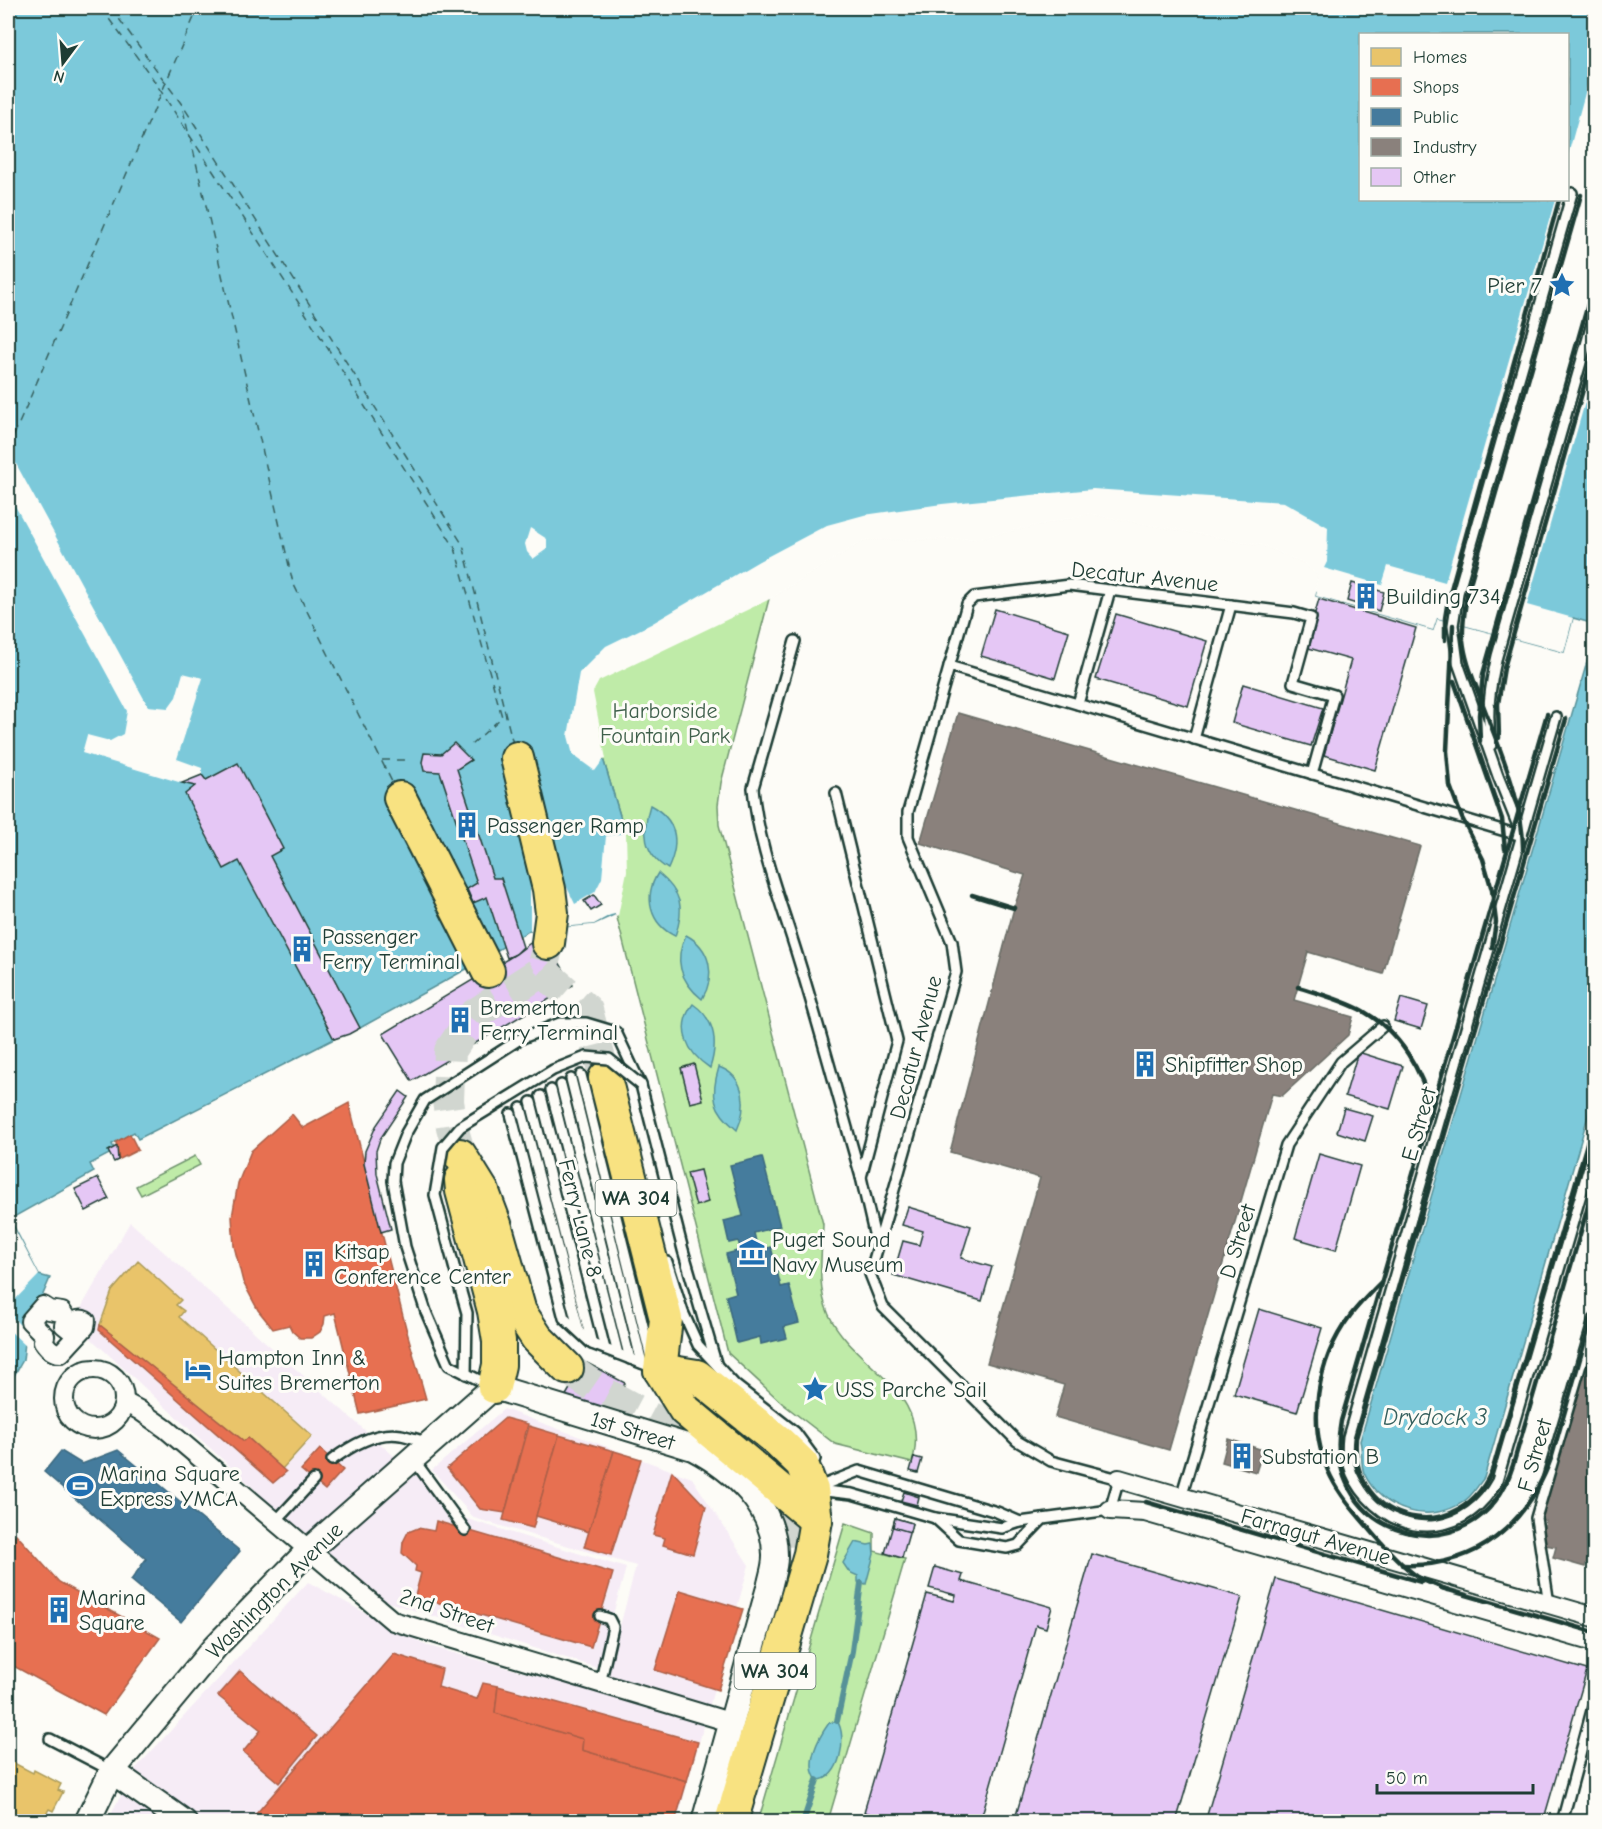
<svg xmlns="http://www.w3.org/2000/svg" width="1602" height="1829" font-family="'Comic Neue',sans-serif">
	<rect width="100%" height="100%" fill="#fdfcf7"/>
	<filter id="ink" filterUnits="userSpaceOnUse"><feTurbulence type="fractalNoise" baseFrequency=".0167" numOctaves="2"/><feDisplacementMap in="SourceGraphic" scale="12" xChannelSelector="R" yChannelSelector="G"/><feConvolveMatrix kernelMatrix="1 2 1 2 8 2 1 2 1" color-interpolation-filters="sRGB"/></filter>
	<g filter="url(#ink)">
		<g fill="#f6ecf6">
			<polygon points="130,1222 464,1518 626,1568 598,1668 372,1597 73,1322"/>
			<polygon points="504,1409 692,1478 749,1565 677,1821 106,1822 137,1767 308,1582 425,1645 602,1694 636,1566 474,1518 432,1470"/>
		</g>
		<g fill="#bfeba8" stroke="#6f946e" stroke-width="1.5">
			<path d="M770,595l-49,188 -3,22 1,20 104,399c-1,29 -7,63 6,91 26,54 104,75 83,148l-77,-19 -52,-40 -55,-51 -112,-439 7,-77 -2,-18 -19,-64 -12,-64 7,-12z"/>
			<polygon points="195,1156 200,1165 141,1195 136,1186"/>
			<polygon points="845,1523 874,1533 874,1551 905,1559 828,1821 758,1822"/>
		</g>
		<g fill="#7cc9da" stroke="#579198" stroke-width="1.5" fill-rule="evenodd">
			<path d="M8,8h1586v616l-21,-6 -9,34 -127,-34 -4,12 -117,-34 5,-21 -16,-14 -40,-18 -176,-32 -225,26 -261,137 -13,17 12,64 19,64 2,18 -7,77 -22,10 -64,6 -58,36 -112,62 -26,11 -196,100 -4,-7 -22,12 3,7 -25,13 4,8 -84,47 29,56 11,3 -9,21 -13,17 -5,44 -15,26zM1360,34h208v166h-208z"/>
			<path d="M1594,638v457l-110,383c-7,8 -11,18 -21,24 -34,23 -82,9 -99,-29 -4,-11 -1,-21 -4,-32z"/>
			<path d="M650,805c28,15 30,38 18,64 -25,-15 -26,-38 -18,-64z"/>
			<path d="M658,873c24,20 27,35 17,63 -25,-12 -32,-39 -17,-63z"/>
			<path d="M686,935c25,13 30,41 16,64 -21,-17 -29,-38 -16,-64z"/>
			<path d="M693,1004c23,16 25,39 17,64 -23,-15 -35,-40 -17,-64z"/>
			<path d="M719,1067c28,10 28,41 18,63 -24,-20 -27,-33 -18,-63z"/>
			<polygon points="855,1542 868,1545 873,1544 874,1554 866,1584 858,1582 858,1576 849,1572 843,1563"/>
			<path d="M837,1721c11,15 3,60 -20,59 -13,-16 2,-43 12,-57z"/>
		</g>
		<g fill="#fdfcf7">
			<polygon points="1594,60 1594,371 1527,605 1573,618 1564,652 1437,618 1433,630 1316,596 1317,591 1314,589 1318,576 1303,563 1264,546 1089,514 976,539 865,540 772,598 599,681 593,692 606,759 603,760 595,771 573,755 568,736 579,673 606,646 651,624 759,561 827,525 864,515 942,504 1093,489 1284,502 1328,527 1327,562 1324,568 1382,585 1388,566 1445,582 1555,200 1568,200 1568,155"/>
			<polygon points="8,449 148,706 168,708 176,697 183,673 203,678 177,759 202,768 202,775 182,783 82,753 87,735 110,741 123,734 127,711 8,493"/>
			<polygon points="530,528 547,539 547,549 533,559 527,552 525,544"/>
			<polygon points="626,833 627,871 618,916 616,917 615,914 610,915 594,924 530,930 530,863 553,858 575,904 595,892 602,878 606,836"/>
			<polygon points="14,1228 39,1275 8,1307 8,1236"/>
			<polygon points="8,1313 29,1334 28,1348 8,1329"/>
		</g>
		<g fill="#e9c46a" stroke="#ac9c5a" stroke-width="1.5">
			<polygon points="138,1261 181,1300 176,1305 184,1311 179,1317 312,1436 282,1469 248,1438 244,1441 100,1325 112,1291"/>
			<polygon points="8,1760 33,1773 34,1770 61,1784 58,1790 63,1792 53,1811 49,1809 42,1822 8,1822"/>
		</g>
		<g fill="#e76f51" stroke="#ab6048" stroke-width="1.5">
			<polygon points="349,1103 407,1332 426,1399 360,1414 335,1313 325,1316 324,1324 320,1332 311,1338 300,1338 292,1331 289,1325 273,1329 258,1310 243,1282 234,1246 232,1217 238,1183 251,1151 292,1114 303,1128"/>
			<polygon points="130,1134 138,1150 118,1160 116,1142"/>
			<polygon points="100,1325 244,1441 248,1438 286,1472 273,1483 99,1330"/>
			<polygon points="505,1418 528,1424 505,1513 480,1509 447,1468"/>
			<polygon points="529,1426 559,1435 533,1528 503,1520"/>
			<polygon points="559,1435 614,1451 589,1532 536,1516"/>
			<polygon points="320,1449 343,1470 325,1490 301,1470"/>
			<polygon points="614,1451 641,1459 611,1555 584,1547"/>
			<polygon points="672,1471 706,1507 693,1554 663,1545 665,1538 653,1535"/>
			<polygon points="436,1521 613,1573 591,1647 415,1596 421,1573 415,1571 416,1566 402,1553 403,1542 408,1532 418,1528 434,1531"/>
			<polygon points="16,1534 59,1582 160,1638 104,1715 8,1663 8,1542"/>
			<polygon points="680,1590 743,1609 718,1690 655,1670"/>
			<polygon points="394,1654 442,1669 438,1687 477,1699 483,1683 498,1686 495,1713 583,1739 582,1750 687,1781 675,1822 249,1822"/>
			<polygon points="240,1671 317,1736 279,1783 243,1752 261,1730 218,1696"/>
			<polygon points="498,1686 698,1742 687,1781 582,1750 583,1739 495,1713"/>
		</g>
		<g fill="#457b9d" stroke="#3a687e" stroke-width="1.5">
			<polygon points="762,1157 780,1226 754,1233 758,1250 771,1247 781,1287 789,1285 799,1323 784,1327 787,1338 761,1344 760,1337 737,1343 726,1296 736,1293 726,1254 741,1250 738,1241 729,1243 724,1221 743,1216 730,1165"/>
			<polygon points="118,1450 240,1551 181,1622 131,1580 146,1559 44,1472 61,1451 82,1464"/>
		</g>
		<g fill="#8a817c" stroke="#6a6d66" stroke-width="1.5">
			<polygon points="958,713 1420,846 1383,974 1308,952 1294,1000 1353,1017 1348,1035 1282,1096 1272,1094 1169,1450 1055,1417 1064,1385 987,1363 1040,1178 950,1152 1014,908 1025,875 920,843"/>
			<polygon points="1594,1337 1594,1537 1585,1567 1553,1558 1556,1547 1546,1545 1542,1536 1546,1521 1541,1520"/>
			<polygon points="1228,1439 1263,1450 1256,1472 1222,1462"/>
			<polygon points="1594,1791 1594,1822 1586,1822"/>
		</g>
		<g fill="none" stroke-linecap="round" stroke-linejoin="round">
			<g stroke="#579198" stroke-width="6">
				<polyline points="837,1721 852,1651 861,1583"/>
				<polyline points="803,1822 817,1780"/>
			</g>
			<g stroke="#36605e" stroke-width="1.5" stroke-dasharray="8 6" stroke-linecap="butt">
				<polyline points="101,8 153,79 304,311 455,548 502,717 471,745"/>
				<polyline points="111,8 183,106 463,545 513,744"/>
				<polyline points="183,110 188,131"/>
				<polyline points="190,136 293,583 394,786"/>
				<polyline points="8,449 198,8"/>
				<polyline points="382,760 408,760"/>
			</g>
		</g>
		<g fill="#e5c7f5" stroke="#1f3d34" stroke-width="1.5">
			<polygon points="1352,583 1384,592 1379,611 1347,601"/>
			<polygon points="1319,599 1416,628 1375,770 1324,755 1351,660 1305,647"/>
			<polygon points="995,609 1069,631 1055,678 981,656"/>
			<polygon points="1116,614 1207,641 1188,706 1096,679"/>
			<polygon points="1243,684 1323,708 1311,746 1232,723"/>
			<polygon points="454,743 471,760 457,769 493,878 501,878 523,947 516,954 507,958 487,897 473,903 467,889 477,883 440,772 424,771 422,762 424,753 441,754"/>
			<polygon points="238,763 283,849 270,856 360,1028 349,1034 334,1039 239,861 224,869 185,794 195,786 182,783 202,775 206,780"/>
			<polygon points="594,895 601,905 591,911 584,901"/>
			<polygon points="542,934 573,985 412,1081 383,1034 516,954"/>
			<polygon points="1401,998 1428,1006 1421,1029 1394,1021"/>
			<polygon points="1358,1052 1403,1066 1390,1109 1345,1096"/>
			<polygon points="694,1064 703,1100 690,1103 681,1068"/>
			<polygon points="400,1091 408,1097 380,1139 376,1151 377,1174 391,1229 381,1232 364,1164 365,1151 376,1126"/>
			<polygon points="1344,1108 1373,1116 1365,1141 1337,1132"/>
			<polygon points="117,1146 118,1160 114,1162 108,1151"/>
			<polygon points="1319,1154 1360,1166 1336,1250 1295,1238"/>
			<polygon points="700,1170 708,1202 696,1206 687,1173"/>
			<polygon points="98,1178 109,1199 86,1211 75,1189"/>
			<polygon points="908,1207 971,1226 961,1258 992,1267 982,1301 893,1275 903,1241 919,1245 923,1231 902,1225"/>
			<polygon points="1259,1309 1322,1328 1297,1412 1234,1394"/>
			<polygon points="587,1363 625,1383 610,1412 597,1405 595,1410 565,1397 575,1380 577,1381"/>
			<polygon points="914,1457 922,1459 918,1473 910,1471"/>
			<polygon points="904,1492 919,1497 917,1505 901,1501"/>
			<polygon points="895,1518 912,1523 902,1558 885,1553"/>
			<polygon points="895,1518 912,1523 910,1532 893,1527"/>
			<polygon points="1092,1554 1242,1597 1176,1822 1014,1822"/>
			<polygon points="935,1567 963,1575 961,1581 1052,1607 1046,1628 1036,1625 980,1822 893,1822 893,1820 864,1812 927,1594 954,1601 956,1595 929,1588"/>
			<polygon points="1276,1579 1587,1670 1543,1822 1205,1822"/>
		</g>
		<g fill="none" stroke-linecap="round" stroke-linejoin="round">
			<g stroke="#d1d6d0" stroke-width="32" stroke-dasharray="32 16" stroke-linecap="butt">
				<polyline points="542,971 587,1010 605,1078"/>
				<polyline points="460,1155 452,1127 448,1101 450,1051 474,1015 542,971 548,943"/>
				<polyline points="567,1368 602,1392 706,1448"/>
				<polyline points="749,1479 765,1493 779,1514 785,1541 785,1565 753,1696"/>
			</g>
			<g stroke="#1f3d34" stroke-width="14">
				<g id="lane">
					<path d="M795,641l-42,147c5,59 29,116 46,173 22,71 41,144 62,216"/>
					<polyline points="949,666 1522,836"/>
					<polyline points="1078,704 1110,590"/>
					<path d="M1556,717l-208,720c-1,9 -1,19 1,28 3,12 10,23 18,32 40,45 102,36 130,-16l97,-331"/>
					<polyline points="1194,739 1231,605"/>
					<path d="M1491,745c-5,-31 -1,-59 6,-89l97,-339"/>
					<polyline points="836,793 897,1041 861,1177 876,1242"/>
					<polyline points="1522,836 1498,776 1458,663 1453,625 1458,593 1572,193"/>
					<polyline points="616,1032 641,1085 683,1250 716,1363"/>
					<polyline points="581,1075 650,1354"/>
					<polyline points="571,1079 642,1363"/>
					<polyline points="561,1085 630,1359"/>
					<polyline points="551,1090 618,1354"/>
					<polyline points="541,1096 605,1349"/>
					<polyline points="531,1102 592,1344"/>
					<polyline points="521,1108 579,1331"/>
					<polyline points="511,1114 564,1318 592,1344 654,1368"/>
					<polyline points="667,1262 683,1312 698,1345 735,1385 795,1432 815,1459"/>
					<polyline points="459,1285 467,1313 466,1374"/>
					<polyline points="426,1312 449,1365 489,1385"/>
					<path d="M332,1460c19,-14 43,-29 69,-25 9,2 18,5 27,7"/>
					<polyline points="414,1460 465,1530"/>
					<polyline points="816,1488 859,1471 997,1512 1020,1522"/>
					<polyline points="816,1490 852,1494 935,1518 1002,1528 1020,1522 1110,1510 1119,1479 1051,1461 1017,1441 883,1307 870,1274 956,972 952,942 908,837 908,812 967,604 974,597 1069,585 1294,613 1311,618 1293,683 1334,695 1312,774"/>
					<polyline points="1181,1497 1286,1145 1341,1062 1383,1026"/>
					<polyline points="935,1518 959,1540 1007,1548 1018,1545 1043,1519"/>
					<polyline points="276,1521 314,1480"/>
					<polyline points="1549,1604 1536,1518 1594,1320"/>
					<polyline points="600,1684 613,1627 609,1619 600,1616"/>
					<polyline points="50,1739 110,1770"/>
					<polyline points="1562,1822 1594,1703"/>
				</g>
			</g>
			<g stroke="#1f3d34" stroke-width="22">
				<g id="street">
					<path d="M43,1306l6,4 13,2 4,6 -2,7 5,4c5,-7 8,-12 17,-8l-1,6 -24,26c-9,0 -13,-5 -18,-12l2,-5 -15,-15z"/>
					<circle cx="94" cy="1399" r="30"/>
					<polyline points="124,1402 139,1410 166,1429 393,1621 733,1723"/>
					<polyline points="1119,1479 1594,1617"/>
					<polyline points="1110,1510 1145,1512 1594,1642"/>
				</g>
			</g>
			<g stroke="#1f3d34" stroke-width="28">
				<g id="secondary">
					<polyline points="112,1771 184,1822"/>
					<path d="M87,1822l25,-51 103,-124 95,-98 184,-162 199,61c40,21 83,58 82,109 0,9 -3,18 -5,27l-66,238"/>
				</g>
			</g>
			<g stroke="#1f3d34" stroke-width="36">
				<g id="highway">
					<polyline points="517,758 549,889 552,913 548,943"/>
					<polyline points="400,798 488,971"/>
					<polyline points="605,1078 666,1319 660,1370 685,1410 816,1520"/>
					<polyline points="460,1155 483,1192 495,1224 520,1312 537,1338 567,1368"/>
					<polyline points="461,1180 462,1191 494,1311 499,1341 499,1365 494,1387"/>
					<polyline points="660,1370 697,1376 777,1440 802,1464 812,1490 816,1520 810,1554 731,1822"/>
				</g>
			</g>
			<use href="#lane" stroke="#fdfcf7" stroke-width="9"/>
			<use href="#street" stroke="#fdfcf7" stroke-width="18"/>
			<use href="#secondary" stroke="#fdfcf7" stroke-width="24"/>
			<use href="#highway" stroke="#f8e281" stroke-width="32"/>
			<g stroke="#1f3d34" stroke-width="4.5">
				<polyline points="1453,625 1447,751 1450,786 1462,818 1483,859 1492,890 1496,922 1492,948"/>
				<polyline points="1445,640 1445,618 1448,600 1559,200"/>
				<polyline points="1454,681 1502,819 1505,849"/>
				<path d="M1547,714l-206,707c-23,119 136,162 172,44l81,-279"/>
				<path d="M1566,719l-210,719c-7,88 107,113 138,27l100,-346"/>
				<polyline points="1499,738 1498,704 1504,668 1594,351"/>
				<polyline points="1480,741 1479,715 1483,674 1594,283"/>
				<path d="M1523,850c1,-48 -26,-107 -43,-153 -7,-19 -15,-37 -17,-57 -1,-16 2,-31 4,-46l114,-399"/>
				<polyline points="972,895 1014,908"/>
				<path d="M1298,987c22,7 45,13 65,24 37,21 60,60 69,101"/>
				<path d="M1381,1282c-11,11 -22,22 -31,34 -33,44 -45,110 -19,161 9,18 22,33 35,48 16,18 32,38 52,52 9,5 20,9 30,13"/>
				<polyline points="1146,1502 1421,1582"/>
				<path d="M1402,1565c75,3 125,-40 150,-109l42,-146"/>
				<polyline points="1442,1588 1594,1632"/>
			</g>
			<g stroke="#1f3d34" stroke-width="14" stroke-linecap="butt">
				<g id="lane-bridge">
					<polyline points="459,1285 435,1195 443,1147 460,1127 553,1070 586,1057 609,1059 641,1085"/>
					<polyline points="426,1312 405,1247 393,1181 394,1163 406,1133 425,1100 520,1039 560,1023 586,1023 616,1032"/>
				</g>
			</g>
			<use href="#lane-bridge" stroke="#fdfcf7" stroke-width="9"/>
		</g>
	</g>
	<defs>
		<g id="sight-bare" transform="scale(2.07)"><path d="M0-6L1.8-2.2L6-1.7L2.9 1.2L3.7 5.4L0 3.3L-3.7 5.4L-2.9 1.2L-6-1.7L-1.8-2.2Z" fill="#1f6fb2" stroke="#fdfcf7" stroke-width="2.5" paint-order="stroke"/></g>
		<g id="building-bare" transform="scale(2.07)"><path d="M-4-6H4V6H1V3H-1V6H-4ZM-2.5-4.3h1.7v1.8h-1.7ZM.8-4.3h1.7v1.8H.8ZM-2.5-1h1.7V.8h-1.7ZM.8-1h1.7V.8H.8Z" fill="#1f6fb2" stroke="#fdfcf7" stroke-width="2.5" paint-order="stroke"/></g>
		<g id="museum-bare" transform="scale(2.07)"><path d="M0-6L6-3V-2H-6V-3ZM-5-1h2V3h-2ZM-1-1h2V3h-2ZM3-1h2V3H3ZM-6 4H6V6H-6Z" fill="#1f6fb2" stroke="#fdfcf7" stroke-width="2.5" paint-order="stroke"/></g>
		<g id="hotel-bare" transform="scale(2.07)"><path d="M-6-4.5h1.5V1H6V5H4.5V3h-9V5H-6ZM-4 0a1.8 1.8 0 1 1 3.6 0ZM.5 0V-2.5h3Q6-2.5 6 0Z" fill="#1f6fb2" stroke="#fdfcf7" stroke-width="2.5" paint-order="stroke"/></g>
		<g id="stadium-bare" transform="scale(2.07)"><path d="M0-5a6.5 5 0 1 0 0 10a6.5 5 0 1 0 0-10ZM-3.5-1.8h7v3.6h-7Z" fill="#1f6fb2" stroke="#fdfcf7" stroke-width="2.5" paint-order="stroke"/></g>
	</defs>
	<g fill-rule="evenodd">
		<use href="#sight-bare" x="1562" y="285"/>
		<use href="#building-bare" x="1366" y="596"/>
		<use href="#building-bare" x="467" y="825"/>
		<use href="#building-bare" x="302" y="949"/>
		<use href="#building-bare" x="460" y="1020"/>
		<use href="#building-bare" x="1145" y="1064"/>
		<use href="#museum-bare" x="752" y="1252"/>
		<use href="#building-bare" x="314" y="1264"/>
		<use href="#hotel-bare" x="198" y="1370"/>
		<use href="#sight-bare" x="815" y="1389"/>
		<use href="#building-bare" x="1242" y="1456"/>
		<use href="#stadium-bare" x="80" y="1486"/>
		<use href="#building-bare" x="59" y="1610"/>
	</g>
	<g text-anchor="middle" stroke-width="6" stroke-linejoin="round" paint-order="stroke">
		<g fill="#fdfcf7" stroke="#62766e" stroke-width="1.5">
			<rect x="595.5" y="1180" width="81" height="36" rx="4.5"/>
			<rect x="734.5" y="1653" width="81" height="36" rx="4.5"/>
		</g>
		<g font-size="21" font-weight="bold" fill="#1f3d34">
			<text x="636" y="1205">WA 304</text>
			<text x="775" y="1678">WA 304</text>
		</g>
		<g font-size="22" fill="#1f3d34" stroke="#fdfcf7" text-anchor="start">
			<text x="1542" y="293" text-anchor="end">Pier 7</text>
			<text x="1386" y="604">Building 734</text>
			<text x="487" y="833">Passenger Ramp</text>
			<text x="322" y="944">Passenger<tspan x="322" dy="25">Ferry Terminal</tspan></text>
			<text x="480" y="1015">Bremerton<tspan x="480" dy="25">Ferry Terminal</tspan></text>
			<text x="1165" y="1072">Shipfitter Shop</text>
			<text x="772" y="1247">Puget Sound<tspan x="772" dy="25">Navy Museum</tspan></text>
			<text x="334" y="1259">Kitsap<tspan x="334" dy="25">Conference Center</tspan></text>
			<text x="218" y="1365">Hampton Inn &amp;<tspan x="218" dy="25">Suites Bremerton</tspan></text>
			<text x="835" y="1397">USS Parche Sail</text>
			<text x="1262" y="1464">Substation B</text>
			<text x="100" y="1481">Marina Square<tspan x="100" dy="25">Express YMCA</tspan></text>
			<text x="79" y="1605">Marina<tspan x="79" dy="25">Square</tspan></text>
		</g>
		<g font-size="22" fill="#1f3d34" stroke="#fdfcf7">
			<text transform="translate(1145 576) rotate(6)" y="8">Decatur Avenue</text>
			<text transform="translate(915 1047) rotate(-75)" y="8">Decatur Avenue</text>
			<text transform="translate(1418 1124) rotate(-74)" y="8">E Street</text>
			<text transform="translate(581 1218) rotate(76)" y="8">Ferry Lane 8</text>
			<text transform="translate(1237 1241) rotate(-73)" y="8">D Street</text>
			<text transform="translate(633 1430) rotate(17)" y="8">1st Street</text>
			<text transform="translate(1534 1455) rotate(-74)" y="8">F Street</text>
			<text transform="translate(1316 1536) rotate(16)" y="8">Farragut Avenue</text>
			<text transform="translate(274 1590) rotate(-45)" y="8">Washington Avenue</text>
			<text transform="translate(447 1610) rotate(19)" y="8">2nd Street</text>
		</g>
		<g font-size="22" fill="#3f604b" stroke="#fdfcf7">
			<text x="665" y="718">Harborside<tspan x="665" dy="25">Fountain Park</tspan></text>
		</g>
		<g font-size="24" font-style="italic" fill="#36605e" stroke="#fdfcf7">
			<text x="1435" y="1425">Drydock 3</text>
		</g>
	</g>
	<rect width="1602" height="1829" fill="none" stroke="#fdfcf7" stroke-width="30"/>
	<rect x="15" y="15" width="1572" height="1799" fill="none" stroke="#1f3d34" stroke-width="2" filter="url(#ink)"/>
	<rect x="1359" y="33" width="210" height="168" fill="#fdfcf7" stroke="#a4b0a9" stroke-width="1.5"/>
	<rect x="1371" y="48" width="30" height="18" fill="#e9c46a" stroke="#a4b0a9" stroke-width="1.5"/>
	<text x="1413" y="63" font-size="18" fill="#1f3d34">Homes</text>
	<rect x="1371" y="78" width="30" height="18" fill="#e76f51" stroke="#a4b0a9" stroke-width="1.5"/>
	<text x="1413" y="93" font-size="18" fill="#1f3d34">Shops</text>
	<rect x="1371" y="108" width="30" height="18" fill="#457b9d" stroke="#a4b0a9" stroke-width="1.5"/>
	<text x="1413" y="123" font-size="18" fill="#1f3d34">Public</text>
	<rect x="1371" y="138" width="30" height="18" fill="#8a817c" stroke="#a4b0a9" stroke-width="1.5"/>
	<text x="1413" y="153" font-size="18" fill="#1f3d34">Industry</text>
	<rect x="1371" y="168" width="30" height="18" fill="#e5c7f5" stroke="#a4b0a9" stroke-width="1.5"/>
	<text x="1413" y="183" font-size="18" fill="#1f3d34">Other</text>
	<g transform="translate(63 63) rotate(196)" stroke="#fdfcf7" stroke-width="4.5" paint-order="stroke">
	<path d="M0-4.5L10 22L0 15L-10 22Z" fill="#1f3d34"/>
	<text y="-9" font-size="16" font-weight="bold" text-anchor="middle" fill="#1f3d34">N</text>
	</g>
	<path d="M1377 1784v9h156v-9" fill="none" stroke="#1f3d34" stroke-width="3"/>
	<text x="1386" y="1784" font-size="18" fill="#1f3d34" stroke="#fdfcf7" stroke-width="4.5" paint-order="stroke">50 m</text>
</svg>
